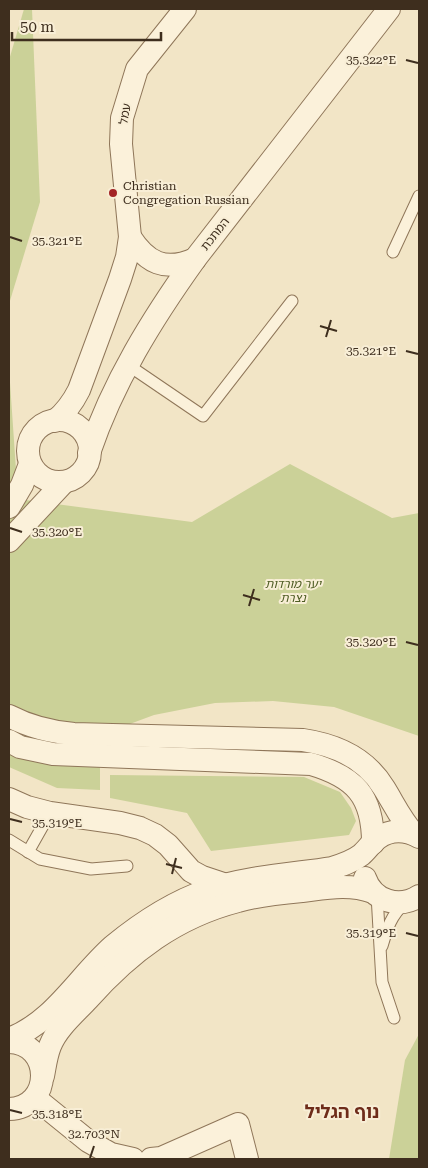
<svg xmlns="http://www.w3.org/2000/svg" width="428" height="1168" font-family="'Roboto Serif','Noto Sans Hebrew',serif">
	<rect width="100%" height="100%" fill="#f2e5c6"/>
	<g fill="#cbd198">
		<polygon points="24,9 32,9 40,202 9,304 9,60"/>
		<polygon points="9,368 18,499 192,522 290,464 392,518 419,513 419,736 334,707 273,701 215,703 154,715 100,735 100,790 57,788 9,767"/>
		<polygon points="110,775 304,777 340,792 351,808 356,821 349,835 211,851 187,813 110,798"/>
		<polygon points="419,1034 419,1159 389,1159 405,1060"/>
	</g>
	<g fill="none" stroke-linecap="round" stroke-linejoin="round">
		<g stroke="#8f7659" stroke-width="13">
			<g id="service">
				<polyline points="393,252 419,196"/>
				<polyline points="128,365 203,416 292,301"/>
				<polyline points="9,840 40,859 91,869 127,866"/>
				<polyline points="28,852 50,813"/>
				<polyline points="377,895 382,982 394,1018"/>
				<path d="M382,946c5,-17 9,-31 23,-43"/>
			</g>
		</g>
		<g stroke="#8f7659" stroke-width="24">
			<g id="minor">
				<path d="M130,237c17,26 35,35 65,22"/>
				<circle cx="59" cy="451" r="31"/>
				<path d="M55,421c11,-9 18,-19 24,-31l41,-111 7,-22 3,-20 -9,-93 1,-26 15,-49 48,-60"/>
				<path d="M89,453c24,-71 63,-134 106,-194l194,-250"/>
				<polyline points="9,507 22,485 30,464"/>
				<polyline points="9,541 64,482"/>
				<path d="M9,716c21,11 41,16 65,18l229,6c34,5 63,18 81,48 10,16 17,32 30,46"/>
				<path d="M9,741l11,6 33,7 258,10c44,13 62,32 62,79"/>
				<polyline points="9,799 27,807 50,813 120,823 140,828 155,835 168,845 191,871 202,877 226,885"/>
				<path d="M365,878c8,23 34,31 54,18"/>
				<path d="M9,1039c45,-17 69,-62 104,-93 28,-23 60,-44 95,-56 37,-13 85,-16 124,-22 10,-3 20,-6 29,-13 6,-5 10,-12 17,-17 13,-9 28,-8 41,-1"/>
				<path d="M9,1042c44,1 44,66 0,67"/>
				<path d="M43,1076c2,-10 3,-20 7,-30 7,-18 25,-33 38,-47 42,-47 88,-82 150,-98 20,-6 42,-8 64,-10 24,-3 47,-8 71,1"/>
				<polyline points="35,1098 88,1141 111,1154 133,1159"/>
				<polyline points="151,1159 161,1158 238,1124 247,1159"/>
			</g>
		</g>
		<use href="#service" stroke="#fbf1da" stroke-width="11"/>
		<use href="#minor" stroke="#fbf1da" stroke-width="22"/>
	</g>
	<path fill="none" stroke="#3e2e1e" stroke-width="2" d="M406,60l12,3M10,237l12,4M320,326l17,5M326,337l5,-17M406,351l12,3M10,528l12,4M243,595l17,5M249,606l5,-17M406,642l12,3M10,819l12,3M166,864l16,4M172,874l4,-16M406,933l12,3M10,1110l12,3M90,1158l4,-12"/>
	<circle fill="#a32425" stroke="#f8eed6" stroke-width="2" cx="113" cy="193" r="5"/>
	<g text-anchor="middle" stroke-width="4" stroke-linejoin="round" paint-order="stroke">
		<g font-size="12" fill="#3e2e1e" stroke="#f8eed6">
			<text transform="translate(125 114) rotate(-79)" y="4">עמל</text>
			<text transform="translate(215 234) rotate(-52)" y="4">המתכת</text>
		</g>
		<g font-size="12" fill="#3e2e1e" stroke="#f8eed6" text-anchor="start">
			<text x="123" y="190">Christian<tspan x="123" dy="14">Congregation Russian</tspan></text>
		</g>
		<g font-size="12" font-style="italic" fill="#4e5c23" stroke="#f8eed6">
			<text x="293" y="588">יער מורדות<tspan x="293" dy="14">נצרת</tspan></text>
		</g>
		<g font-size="18" font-weight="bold" fill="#6e2c1a" stroke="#f8eed6">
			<text x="342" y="1118">נוף הגליל</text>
		</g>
	</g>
	<g font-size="12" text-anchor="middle" fill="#3e2e1e" stroke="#f8eed6" stroke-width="4" stroke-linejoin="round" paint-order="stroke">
		<text x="371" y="64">35.322°E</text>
		<text x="57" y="245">35.321°E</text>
		<text x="371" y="355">35.321°E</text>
		<text x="57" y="536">35.320°E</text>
		<text x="371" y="646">35.320°E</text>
		<text x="57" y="827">35.319°E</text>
		<text x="371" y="937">35.319°E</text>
		<text x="57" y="1118">35.318°E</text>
		<text x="94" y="1138">32.703°N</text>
	</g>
	<rect width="428" height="1168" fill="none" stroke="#3e2e1e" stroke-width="20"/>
	<path d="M12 32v8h149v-8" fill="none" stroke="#3e2e1e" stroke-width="2.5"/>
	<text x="20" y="32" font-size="15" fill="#3e2e1e" stroke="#f8eed6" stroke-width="4" paint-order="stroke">50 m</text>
</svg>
